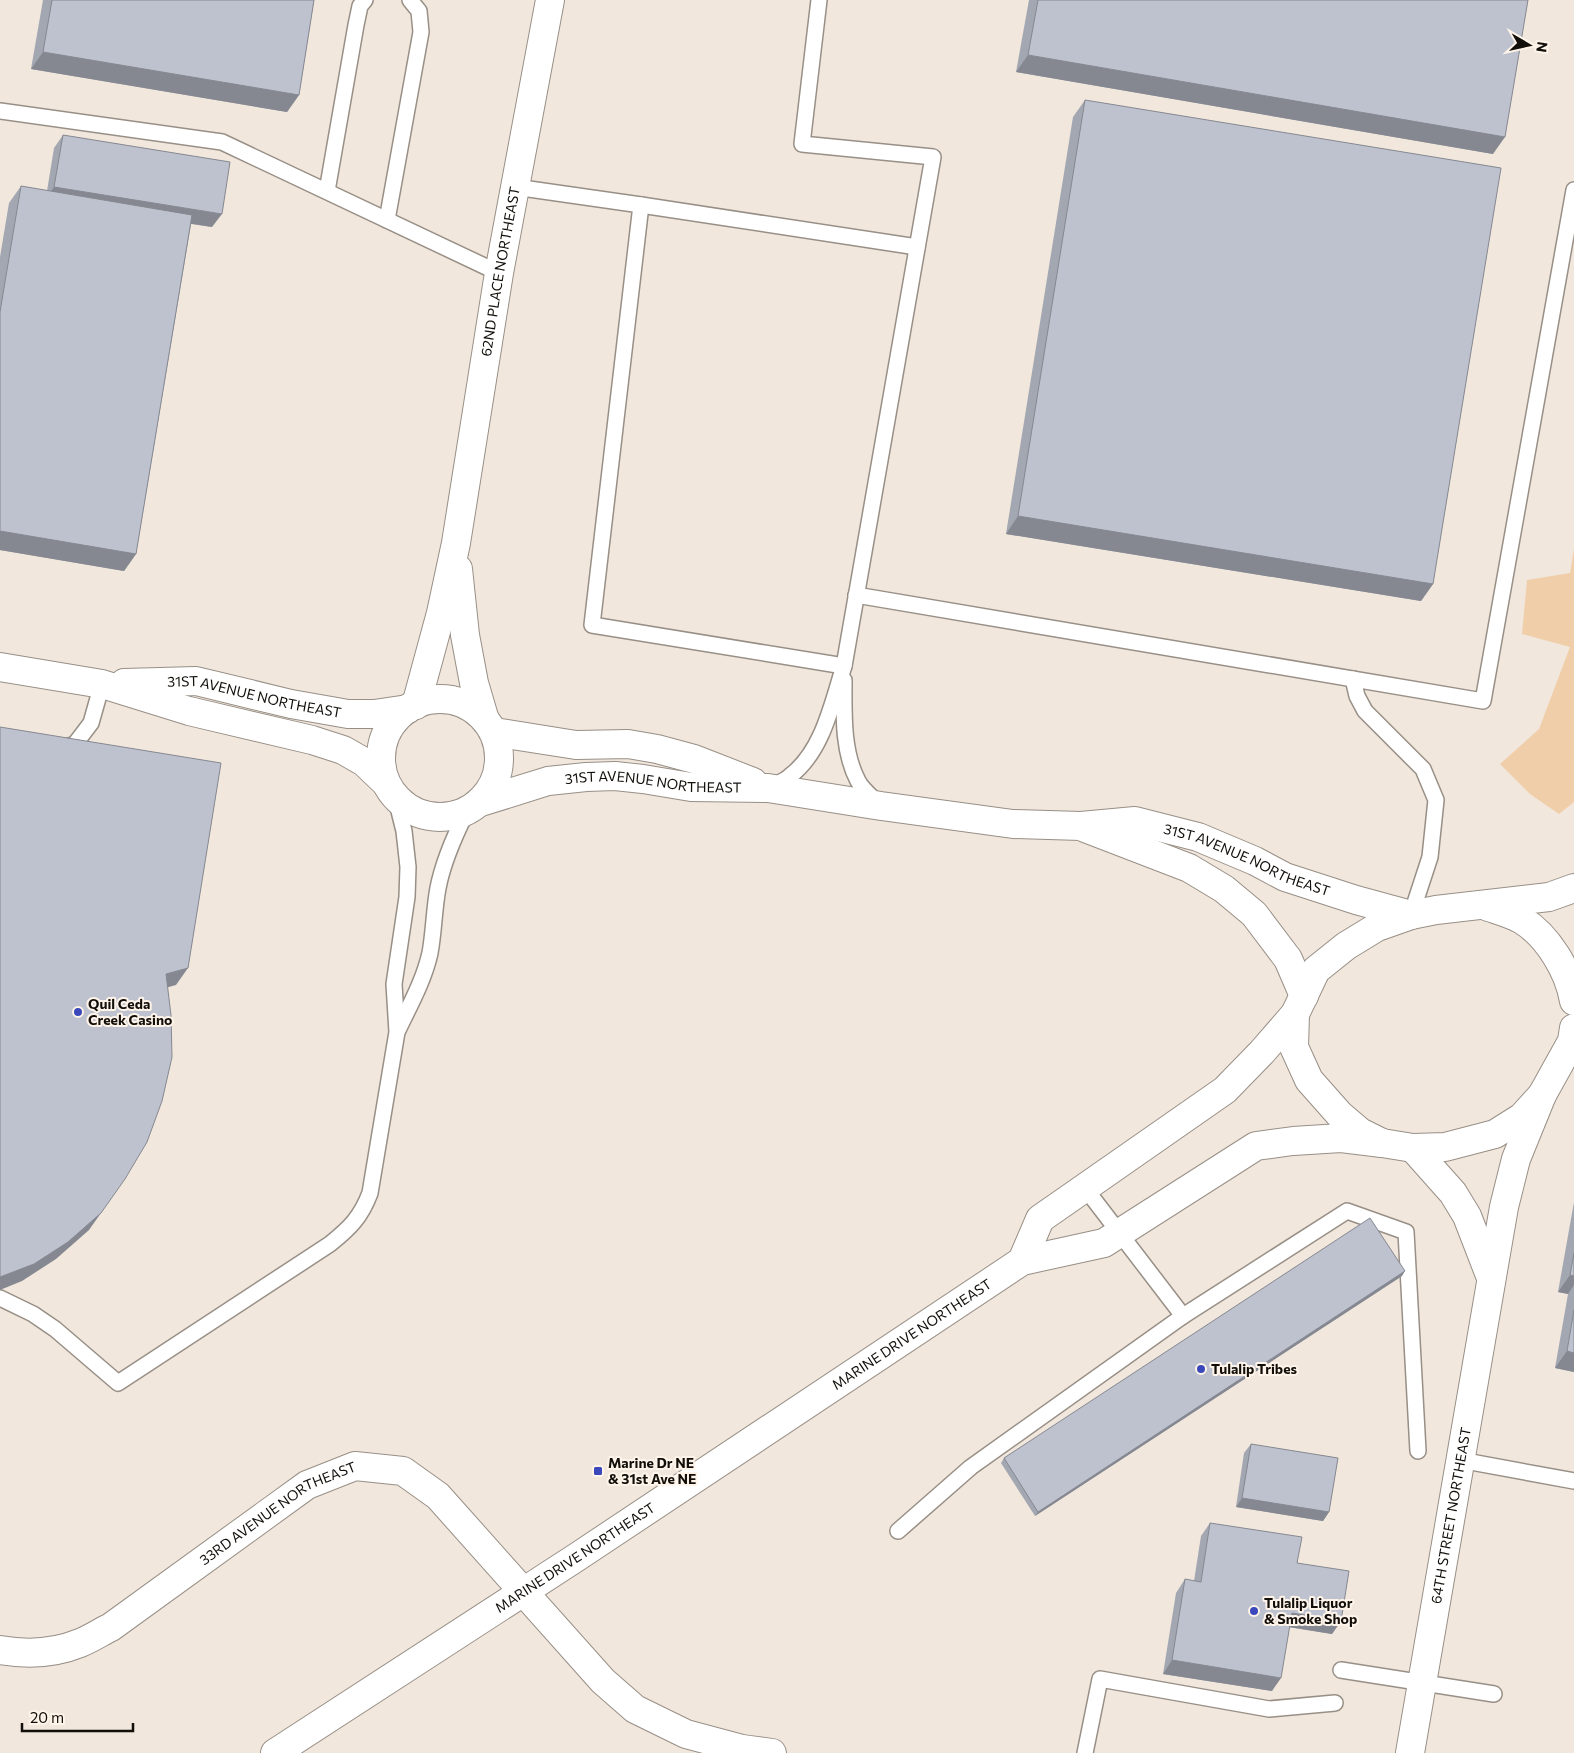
<svg xmlns="http://www.w3.org/2000/svg" width="1574" height="1753" font-family="Commissioner,sans-serif">
	<rect width="100%" height="100%" fill="#f1e7dd"/>
	<polygon fill="#f0cea9" points="1574,549 1574,802 1559,814 1530,794 1500,764 1539,729 1570,647 1522,634 1527,580 1570,573"/>
	<g fill="none" stroke-linecap="round" stroke-linejoin="round">
		<g stroke="#988f86" stroke-width="18">
			<g id="lane">
				<polyline points="0,111 222,142 499,273"/>
				<polyline points="515,187 641,205"/>
				<polyline points="327,191 356,25 360,6 365,0"/>
				<polyline points="387,220 421,32 419,11 410,0"/>
				<polyline points="856,595 1483,701 1574,190"/>
				<polyline points="844,666 592,625 641,205 917,247"/>
				<polyline points="1353,679 1357,696 1365,711 1423,769 1436,800 1430,857 1411,915"/>
				<path d="M844,680c0,32 -2,71 14,101 4,8 14,16 21,23"/>
				<polyline points="61,749 75,744 91,723 102,684"/>
				<path d="M770,787c6,-3 15,-6 20,-11 33,-25 42,-73 54,-110l89,-509 -131,-13 17,-144"/>
				<path d="M398,1030c12,-25 26,-50 32,-77 4,-22 4,-44 8,-65 5,-26 16,-51 28,-75"/>
				<polyline points="1085,1188 1183,1316"/>
				<path d="M0,1298l33,16 22,15 63,54 212,-139c20,-16 31,-27 40,-51l27,-161 -3,-48 13,-87 1,-30 -4,-36 -8,-32"/>
				<polyline points="1460,1460 1574,1481"/>
				<polyline points="898,1531 971,1467 1183,1316 1347,1211 1406,1232 1418,1451"/>
				<polyline points="1341,1670 1494,1694"/>
				<polyline points="1085,1753 1100,1679 1269,1709 1335,1703"/>
			</g>
		</g>
		<g stroke="#988f86" stroke-width="30">
			<g id="street">
				<polyline points="458,569 465,635 474,683 484,717"/>
				<path id="s1" d="M416,705l25,-92 15,-70 43,-270 51,-273"/>
				<polyline points="1413,1148 1453,1193 1467,1216 1491,1278"/>
				<path id="s2" d="M0,1650c28,5 53,4 80,-7 10,-4 21,-11 31,-16l196,-142 48,-19 48,5 35,25 165,185 32,28 51,25 56,15 30,4"/>
				<path id="s3" d="M1410,1753l94,-546 12,-48 26,-64"/>
			</g>
		</g>
		<g stroke="#988f86" stroke-width="30">
			<g id="secondary">
				<polyline points="0,667 102,684 189,711 312,740 343,750 364,762 385,782"/>
				<path id="s4" d="M124,683l72,-2 95,23 57,10h26l34,-5"/>
				<circle cx="440" cy="758" r="59"/>
				<polyline points="494,732 576,745 628,744 657,749 694,759 753,782"/>
				<path id="s5" d="M481,802l67,-21 38,-4 29,-1 28,3 48,8 77,1 113,18 132,18 68,2 54,-5 63,16 57,24 30,16 71,23 55,15"/>
				<polyline points="1085,828 1189,868 1224,889 1254,914 1288,959 1304,996"/>
				<polyline points="1574,888 1549,897 1436,910 1411,915 1377,927 1346,946 1316,970 1295,1014 1294,1047 1309,1080 1340,1115 1360,1132 1382,1143 1413,1148 1445,1147 1495,1134 1522,1117 1542,1095 1572,1041 1574,1028"/>
				<path d="M1486,906c11,4 26,8 36,14 26,16 47,51 52,81"/>
				<polyline points="1022,1261 1040,1219 1225,1090 1262,1052 1295,1014"/>
				<path id="s6" d="M275,1753l302,-196 445,-296 82,-18 152,-97 37,-5 48,-3 41,5"/>
			</g>
		</g>
		<use href="#lane" stroke="#fff" stroke-width="15"/>
		<use href="#street" stroke="#fff" stroke-width="28"/>
		<use href="#secondary" stroke="#fff" stroke-width="28"/>
	</g>
	<g fill="#a3a7b1">
		<polygon points="43,0 314,0 299,95 287,112 31,69"/>
		<polygon points="1029,0 1528,0 1493,154 1016,72"/>
		<polygon points="1085,100 1433,584 1421,601 1006,534 1073,117"/>
		<polygon points="63,135 212,227 191,224 136,554 124,571 0,550 0,257 9,203 21,186 47,191 54,148"/>
		<polygon points="1574,1202 1574,1372 1555,1368 1568,1294 1558,1292"/>
		<polygon points="1402,1276 1035,1516 1001,1463 1004,1458"/>
		<polygon points="1251,1444 1329,1512 1323,1521 1236,1507 1244,1453"/>
		<polygon points="1210,1523 1297,1563 1341,1621 1332,1634 1289,1627 1272,1691 1163,1674 1176,1593 1185,1579 1194,1581 1201,1536"/>
	</g>
	<g fill="#858890">
		<polygon points="43,52 299,95 287,112 31,69"/>
		<polygon points="1028,55 1505,137 1493,154 1016,72"/>
		<polygon points="54,187 222,214 212,227 45,200"/>
		<polygon points="1018,516 1433,584 1421,601 1006,534"/>
		<polygon points="0,531 136,554 124,571 0,550"/>
		<polygon points="188,968 176,985 154,991 166,974"/>
		<polygon points="101,1213 89,1230 56,1259 22,1281 0,1290 0,1277"/>
		<polygon points="1405,1271 1402,1276 1035,1516 1038,1512"/>
		<polygon points="1570,1275 1574,1276 1574,1285 1568,1294 1558,1292"/>
		<polygon points="1567,1351 1574,1353 1574,1372 1555,1368"/>
		<polygon points="1242,1498 1329,1512 1323,1521 1236,1507"/>
		<polygon points="1292,1613 1341,1621 1332,1634 1282,1626"/>
		<polygon points="1172,1660 1281,1678 1272,1691 1163,1674"/>
	</g>
	<g fill="#bec2ce" stroke="#858890">
		<polygon points="52,0 314,0 299,95 43,52"/>
		<polygon points="1038,0 1528,0 1505,137 1028,55"/>
		<polygon points="1085,100 1501,168 1433,584 1018,516"/>
		<polygon points="63,135 230,162 222,214 54,187"/>
		<polygon points="21,186 192,215 136,554 0,531 0,312"/>
		<polygon points="0,727 221,763 188,968 166,974 171,1015 172,1057 162,1101 147,1142 125,1179 101,1213 68,1242 34,1264 0,1277"/>
		<polygon points="1370,1218 1405,1271 1038,1512 1004,1458"/>
		<polygon points="1574,1253 1574,1276 1570,1275"/>
		<polygon points="1574,1310 1574,1353 1567,1351"/>
		<polygon points="1251,1444 1338,1458 1329,1512 1242,1498"/>
		<polygon points="1210,1523 1302,1537 1297,1563 1349,1571 1341,1621 1292,1613 1281,1678 1172,1660 1185,1579 1201,1582"/>
	</g>
	<g fill="#3a48bb" stroke="#fef4ea" stroke-width="2">
		<circle cx="78" cy="1012" r="5"/>
		<circle cx="1201" cy="1369" r="5"/>
		<rect x="593" y="1466" width="10" height="10" rx="2.5"/>
		<circle cx="1254" cy="1611" r="5"/>
	</g>
	<g text-anchor="middle" stroke-width="4" stroke-linejoin="round" paint-order="stroke">
		<g font-size="14" fill="#120f0b" stroke="#fef4ea">
			<text dy="5" stroke="none"><textPath href="#s1" startOffset="442">62ND PLACE NORTHEAST</textPath></text>
			<text dy="5" stroke="none"><textPath href="#s4" startOffset="132">31ST AVENUE NORTHEAST</textPath></text>
			<text dy="5" stroke="none"><textPath href="#s5" startOffset="176">31ST AVENUE NORTHEAST</textPath></text>
			<text dy="5" stroke="none"><textPath href="#s5" startOffset="780">31ST AVENUE NORTHEAST</textPath></text>
			<text dy="5" stroke="none"><textPath href="#s6" startOffset="762">MARINE DRIVE NORTHEAST</textPath></text>
			<text dy="5" stroke="none"><textPath href="#s3" startOffset="241">64TH STREET NORTHEAST</textPath></text>
			<text dy="5" stroke="none"><textPath href="#s2" startOffset="319">33RD AVENUE NORTHEAST</textPath></text>
			<text dy="5" stroke="none"><textPath href="#s6" startOffset="358">MARINE DRIVE NORTHEAST</textPath></text>
		</g>
		<g font-size="14" font-weight="bold" fill="#120f0b" stroke="#fef4ea" text-anchor="start">
			<text x="88" y="1009">Quil Ceda<tspan x="88" dy="16">Creek Casino</tspan></text>
			<text x="1211" y="1374">Tulalip Tribes</text>
			<text x="608" y="1468">Marine Dr NE<tspan x="608" dy="16">&amp; 31st Ave NE</tspan></text>
			<text x="1264" y="1608">Tulalip Liquor<tspan x="1264" dy="16">&amp; Smoke Shop</tspan></text>
		</g>
	</g>
	<g transform="translate(1529 45) rotate(99)" stroke="#fef4ea" stroke-width="4" paint-order="stroke">
	<path d="M0-4L9 19L0 12L-9 19Z" fill="#120f0b"/>
	<text y="-8" font-size="14" font-weight="bold" text-anchor="middle" fill="#120f0b">N</text>
	</g>
	<path d="M22 1723v8h111v-8" fill="none" stroke="#120f0b" stroke-width="2.5"/>
	<text x="30" y="1723" font-size="15" fill="#120f0b" stroke="#fef4ea" stroke-width="4" paint-order="stroke">20 m</text>
</svg>
